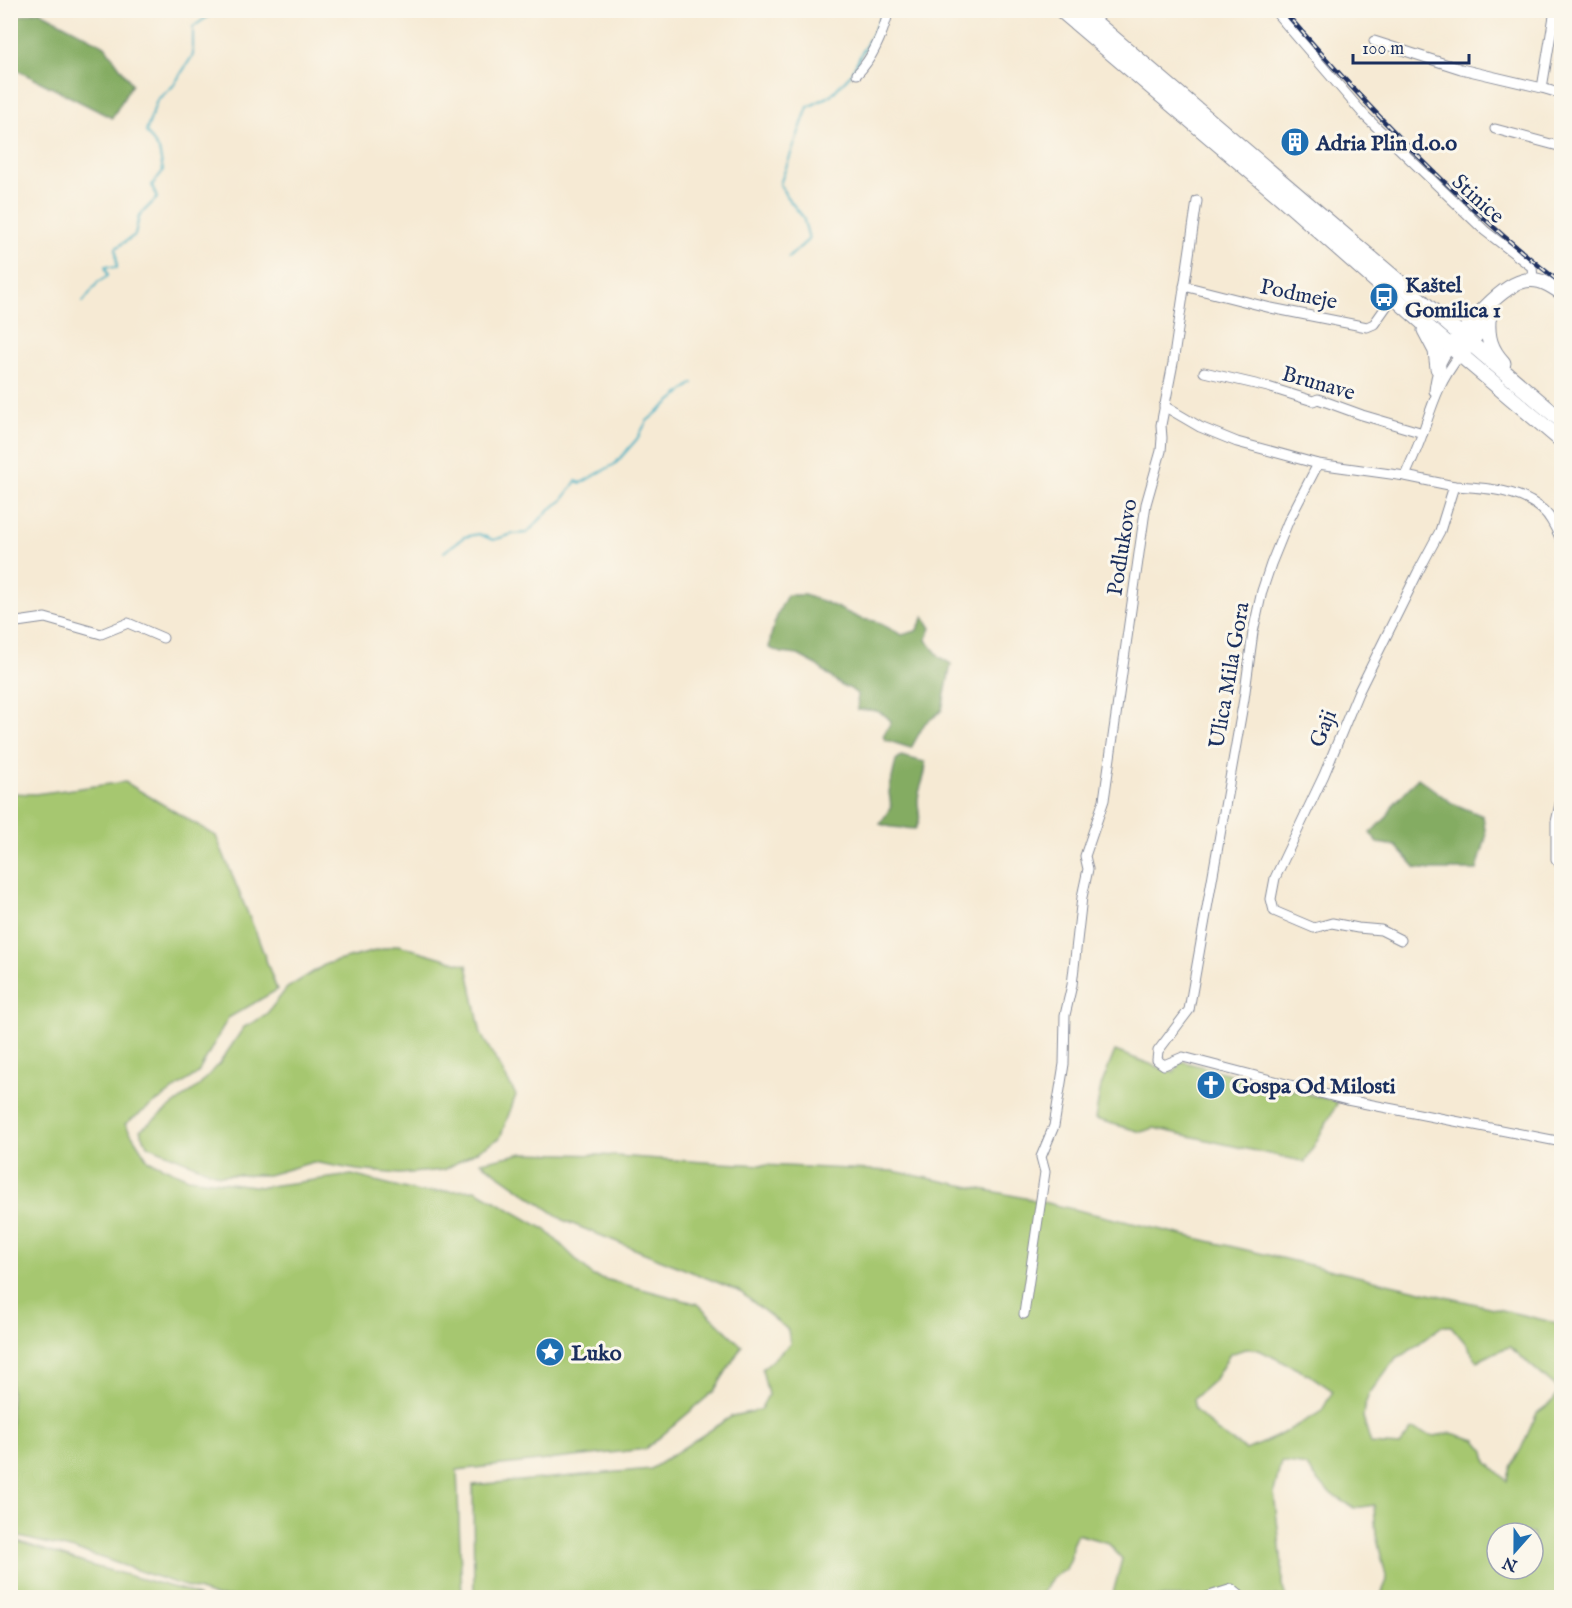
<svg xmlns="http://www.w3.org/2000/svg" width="1572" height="1608" font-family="'IM FELL English',serif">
	<rect width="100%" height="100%" fill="#fbf7ec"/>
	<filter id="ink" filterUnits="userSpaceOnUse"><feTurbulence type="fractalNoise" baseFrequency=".0167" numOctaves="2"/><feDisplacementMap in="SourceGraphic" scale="12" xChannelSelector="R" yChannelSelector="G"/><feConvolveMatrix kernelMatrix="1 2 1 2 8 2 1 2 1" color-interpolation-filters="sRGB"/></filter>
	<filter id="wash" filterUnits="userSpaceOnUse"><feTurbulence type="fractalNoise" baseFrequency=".008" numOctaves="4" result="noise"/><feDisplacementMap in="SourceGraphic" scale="24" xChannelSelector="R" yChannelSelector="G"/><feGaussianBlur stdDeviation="1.35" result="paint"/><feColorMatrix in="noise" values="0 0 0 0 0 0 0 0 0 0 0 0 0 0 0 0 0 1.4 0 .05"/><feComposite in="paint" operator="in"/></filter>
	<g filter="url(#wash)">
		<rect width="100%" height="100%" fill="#f6ead4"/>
		<g fill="#a6c76f" stroke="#607b66" stroke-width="1.5" fill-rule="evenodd">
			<polygon points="125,782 216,836 258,938 277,990 228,1018 198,1073 125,1124 148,1160 188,1178 262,1187 352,1175 419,1192 476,1190 546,1230 593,1276 698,1304 742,1346 714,1391 646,1449 457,1470 462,1597 217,1597 212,1595 157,1577 87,1553 11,1535 11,793 35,794"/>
			<polygon points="398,945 467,965 481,1034 516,1095 500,1138 444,1170 400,1174 357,1170 313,1162 268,1175 219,1175 147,1145 140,1130 200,1085 219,1064 244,1027 265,1016 287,988 326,964"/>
			<polygon points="1115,1051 1174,1073 1181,1061 1338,1102 1305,1162 1154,1128 1141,1132 1095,1119 1101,1086"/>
			<path d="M523,1153l77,2 119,8 174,8 137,28 531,125v273h-181l7,-17 -11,-45 -2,-30 -20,3 -26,-16 -22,-26 -25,-4 -7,30 8,73v20l4,12h-174l10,-38 -14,-16 -31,-9 -5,11 -1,13 -5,11 -14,9 -13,19h-565l-1,-112 178,-16 81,-53 28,-6 8,-15 -6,-26 28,-25 -2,-14 -49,-39 -174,-70 -84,-59zM1442,1326h9l16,19 10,16c12,-4 21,-12 33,-14l49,43 -6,11 -16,12 -16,36 -9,16 -5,16 -20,-19 -2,-11 -9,-11 -25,-7 -17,3 -22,-7 -13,17 -28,-2 -8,-27 1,-9 5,-14 27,-36 9,-4zM1245,1349h12l54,27 22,15 -12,21 -45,25 -30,13 -28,-18 -23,-22 -2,-11 22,-20 15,-25zM1497,1533h36v36h-36z"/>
			<polygon points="11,1539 93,1566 187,1591 199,1597 11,1597"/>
		</g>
		<g fill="#84ac62" stroke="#506e60" stroke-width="1.5">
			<polygon points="39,11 105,46 132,84 112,118 11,67 11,18"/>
			<path d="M787,595h17l21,7 36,17 14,2 27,14 14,-4 8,-14 7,11 -5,12 14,17 11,7 -9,46 -8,7 -9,6 -14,25 -26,-8 -2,-4 8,-14c-7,-12 -21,-13 -33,-12l-1,-16 -8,-6 -7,-2 -27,-22 -17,-9 -16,-2 -13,-5c2,-19 9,-37 18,-53z"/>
			<path d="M901,756l24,6c3,13 -7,25 -7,39 0,12 5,18 -3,28l-24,-2 -11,-3 11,-17 -2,-15 7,-32z"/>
			<polygon points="1418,778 1452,803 1483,816 1486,837 1477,870 1431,870 1416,868 1396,846 1378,843 1370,833 1386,818 1394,804"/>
		</g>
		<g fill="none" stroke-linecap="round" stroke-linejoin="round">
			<g stroke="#43aec2" stroke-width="2">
				<polyline points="788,258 809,239 803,217 786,196 780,184 808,107 830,96 850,75 881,17 881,10"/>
				<polyline points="83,302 98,282 108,276 105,266 117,268 116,248 135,235 139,216 157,198 152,185 163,171 159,150 146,132 157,100 173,86 193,55 193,27 217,10"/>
				<polyline points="444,552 464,537 479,534 493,540 513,534 527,533 550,509 562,501 576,481 581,483 615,464 637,439 647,421 693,383"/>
			</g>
		</g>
	</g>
	<g filter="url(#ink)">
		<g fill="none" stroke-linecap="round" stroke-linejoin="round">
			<g stroke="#888c99" stroke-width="11">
				<g id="street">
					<polyline points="1274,10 1365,116 1485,231 1528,264 1532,267 1533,280"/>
					<polyline points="1555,10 1542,88 1562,94"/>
					<polyline points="1374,41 1461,69 1542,88"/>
					<path d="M857,74c17,-17 26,-41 32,-64"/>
					<polyline points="1495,129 1562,147"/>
					<polyline points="1184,286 1271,308 1367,327 1374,324 1393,297"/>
					<path d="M1460,355c-21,27 -26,45 -37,77 -5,15 -12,30 -18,44l-87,-12 -30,58 -17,42 -9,27 -9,41 -9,67 -55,311 -31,41 -1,9 7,5 19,-8 164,43 215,42"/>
					<polyline points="1204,372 1268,387 1313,401 1318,399 1362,415 1423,433"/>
					<path d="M1434,391c2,-18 6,-30 17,-44"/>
					<polyline points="1164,406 1200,427 1237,442 1318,464"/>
					<path d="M1454,486c30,2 65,3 89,24 9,8 14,21 19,32"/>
					<polyline points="10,623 45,618 101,634 128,623 163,638"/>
					<polyline points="1562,705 1562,706"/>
					<polyline points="1562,795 1556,822 1556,859 1562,867"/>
					<polyline points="1401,940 1381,930 1358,928 1332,923 1314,928 1274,911 1271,899 1275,878 1324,775 1358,693 1418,572 1440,531 1454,486 1405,476"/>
					<polyline points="1024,1314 1045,1172 1041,1157 1054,1126 1064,1064 1065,1015 1072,985 1082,897 1088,869 1085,856 1104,800 1146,504 1161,451 1162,438 1161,425 1173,363 1197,201"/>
					<polyline points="1203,1598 1232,1589 1243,1598"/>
				</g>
			</g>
			<g stroke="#888c99" stroke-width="16">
				<g id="secondary">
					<path d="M1454,343c16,-19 52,-65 78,-63 11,0 21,7 30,13"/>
					<polyline points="1464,351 1482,328 1490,316"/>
				</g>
			</g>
			<g stroke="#888c99" stroke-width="17">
				<g id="primary">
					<polyline points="1061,10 1282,198 1437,335 1562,441"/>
					<polyline points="1080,10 1562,421"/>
					<path d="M1488,319c-1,18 2,30 15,44"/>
					<polyline points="1425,330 1436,351 1438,368"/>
				</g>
			</g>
			<use href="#street" stroke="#fff" stroke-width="9"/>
			<use href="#secondary" stroke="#fff" stroke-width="14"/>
			<use href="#primary" stroke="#fff" stroke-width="15"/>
			<g stroke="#1b2f5e" stroke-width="4.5">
				<path id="rail" d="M1283,10c86,99 175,193 279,274"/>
			</g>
			<use href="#rail" stroke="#fbf7ec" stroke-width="2" stroke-dasharray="7" stroke-linecap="butt"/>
		</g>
	</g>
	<defs>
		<g id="building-disc" transform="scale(1.5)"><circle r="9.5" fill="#1f6fb2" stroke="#fbf7ec"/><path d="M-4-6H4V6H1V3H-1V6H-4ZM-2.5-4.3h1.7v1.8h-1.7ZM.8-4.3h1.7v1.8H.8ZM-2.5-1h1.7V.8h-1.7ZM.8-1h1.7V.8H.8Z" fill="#fff"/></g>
		<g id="bus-disc" transform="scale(1.5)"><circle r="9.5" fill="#1f6fb2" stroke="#fbf7ec"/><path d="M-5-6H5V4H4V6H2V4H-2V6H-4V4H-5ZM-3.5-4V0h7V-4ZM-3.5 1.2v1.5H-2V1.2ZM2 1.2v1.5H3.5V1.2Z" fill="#fff"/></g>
		<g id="church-disc" transform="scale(1.5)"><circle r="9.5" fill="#1f6fb2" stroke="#fbf7ec"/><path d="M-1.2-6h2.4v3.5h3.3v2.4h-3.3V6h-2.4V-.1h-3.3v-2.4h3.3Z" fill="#fff"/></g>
		<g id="sight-disc" transform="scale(1.5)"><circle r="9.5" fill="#1f6fb2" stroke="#fbf7ec"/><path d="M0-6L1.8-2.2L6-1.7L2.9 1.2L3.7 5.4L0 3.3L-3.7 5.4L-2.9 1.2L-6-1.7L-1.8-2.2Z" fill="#fff"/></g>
	</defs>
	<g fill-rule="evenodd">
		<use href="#building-disc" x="1295" y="142"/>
		<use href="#bus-disc" x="1384" y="297"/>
		<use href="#church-disc" x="1211" y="1085"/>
		<use href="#sight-disc" x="550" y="1352"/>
	</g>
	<g text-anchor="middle" stroke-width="6" stroke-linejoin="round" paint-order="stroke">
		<g font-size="22" font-weight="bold" fill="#1b2f5e" stroke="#fbf7ec" text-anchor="start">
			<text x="1316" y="150">Adria Plin d.o.o</text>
			<text x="1405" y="292">Kaštel<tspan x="1405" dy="25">Gomilica 1</tspan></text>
			<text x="1232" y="1093">Gospa Od Milosti</text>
			<text x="571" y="1360">Luko</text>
		</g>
		<g font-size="22" fill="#1b2f5e" stroke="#fbf7ec">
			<text transform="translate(1479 198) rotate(42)" y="8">Stinice</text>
			<text transform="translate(1299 293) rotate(12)" y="8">Podmeje</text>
			<text transform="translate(1319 382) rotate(16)" y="8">Brunave</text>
			<text transform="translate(1121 547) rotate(-81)" y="8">Podlukovo</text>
			<text transform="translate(1228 675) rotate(-80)" y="8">Ulica Mila Gora</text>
			<text transform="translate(1322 728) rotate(-68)" y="8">Gaji</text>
		</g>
	</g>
	<rect width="1572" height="1608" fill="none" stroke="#fbf7ec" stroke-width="36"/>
	<g transform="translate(1515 1551) rotate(201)"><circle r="28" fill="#fbf7ec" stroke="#a1a7b3" stroke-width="1.5"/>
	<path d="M0-4.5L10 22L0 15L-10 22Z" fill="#1f6fb2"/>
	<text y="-9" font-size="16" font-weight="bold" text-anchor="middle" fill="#1b2f5e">N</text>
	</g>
	<path d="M1353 54v9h116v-9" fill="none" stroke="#1b2f5e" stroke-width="3"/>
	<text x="1362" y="54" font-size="18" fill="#1b2f5e" stroke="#fbf7ec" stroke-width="4.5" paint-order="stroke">100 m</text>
</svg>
